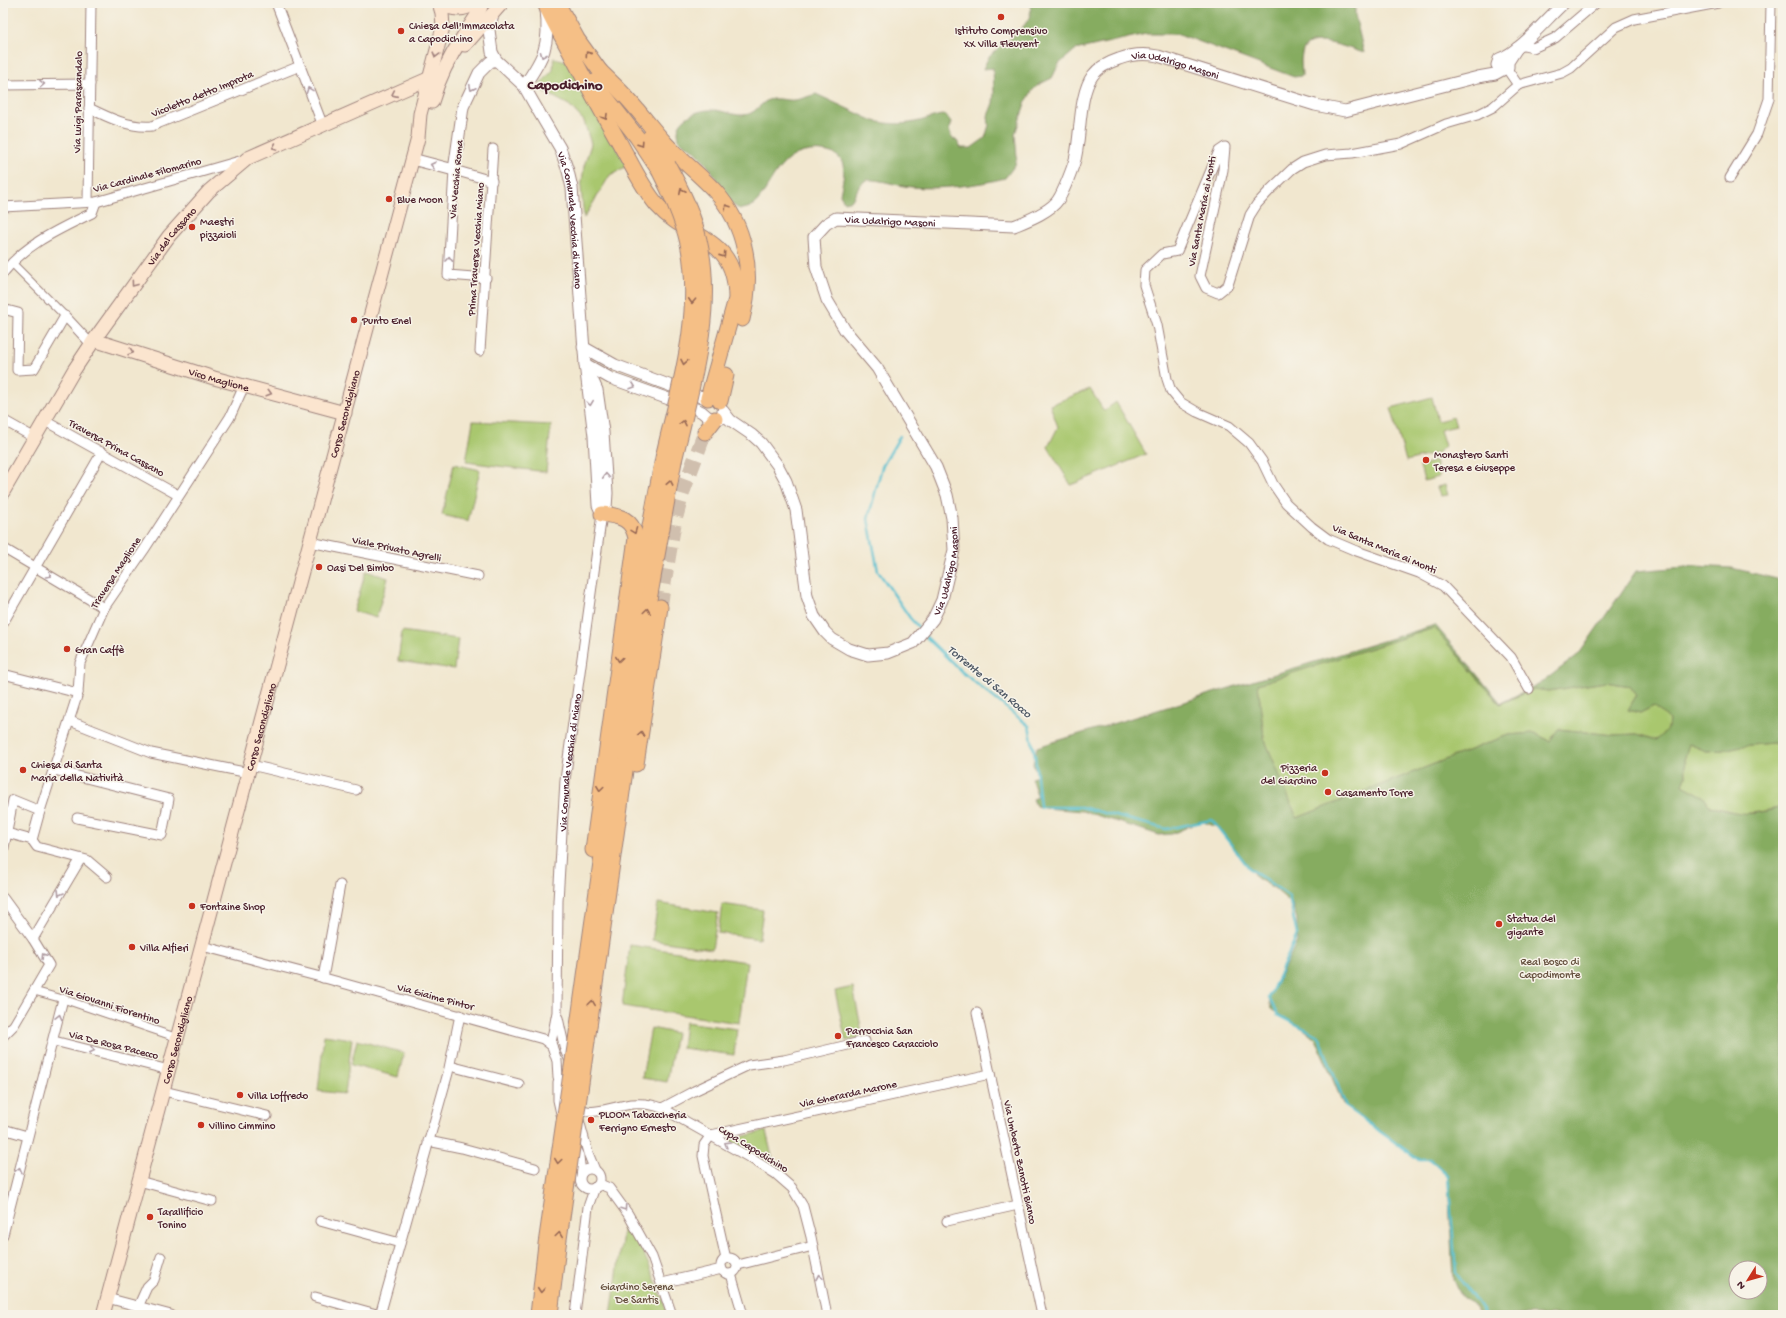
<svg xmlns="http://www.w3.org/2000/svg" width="1786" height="1318" font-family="'Gochi Hand',sans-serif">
	<rect width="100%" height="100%" fill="#f7f3e8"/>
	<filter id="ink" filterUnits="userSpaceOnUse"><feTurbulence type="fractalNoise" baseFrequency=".025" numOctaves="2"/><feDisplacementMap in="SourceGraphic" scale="8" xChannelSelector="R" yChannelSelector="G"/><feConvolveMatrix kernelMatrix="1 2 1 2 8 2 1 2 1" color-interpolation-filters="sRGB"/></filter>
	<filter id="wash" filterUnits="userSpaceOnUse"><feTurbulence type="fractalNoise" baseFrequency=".012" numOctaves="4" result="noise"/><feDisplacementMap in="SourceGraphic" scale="16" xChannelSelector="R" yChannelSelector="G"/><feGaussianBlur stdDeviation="0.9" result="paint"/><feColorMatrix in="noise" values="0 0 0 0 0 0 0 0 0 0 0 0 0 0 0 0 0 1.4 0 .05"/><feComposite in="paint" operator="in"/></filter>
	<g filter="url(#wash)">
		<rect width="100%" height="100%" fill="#f1e7cf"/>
		<g fill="#a9c76e" stroke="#7a734c">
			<polygon points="554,58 567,61 627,166 610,175 584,218 581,189 584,166 591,144 584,121 569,105 537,88 553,70"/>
			<polygon points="1090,389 1104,411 1116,402 1146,454 1071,485 1048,447 1058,427 1050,405"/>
			<polygon points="1432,397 1438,421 1453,417 1456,426 1440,430 1445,446 1438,453 1406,461 1391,408"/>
			<polygon points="473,421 551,425 546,472 466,462"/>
			<polygon points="1435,461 1439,477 1424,481 1420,466"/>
			<polygon points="454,464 480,470 468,521 442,515"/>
			<polygon points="1445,485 1448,495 1440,496 1437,487"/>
			<polygon points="366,571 388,578 376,618 354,611"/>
			<polygon points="1434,628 1500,704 1533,689 1548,691 1606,682 1630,686 1636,696 1628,710 1640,713 1654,706 1669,720 1668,730 1656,740 1637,734 1613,735 1559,729 1550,741 1534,733 1508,735 1297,818 1264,738 1258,684"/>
			<polygon points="402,631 458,639 454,669 398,661"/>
			<polygon points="1772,743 1783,746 1783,807 1759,812 1742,814 1710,806 1703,796 1683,785 1686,776 1685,757 1689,744 1707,751 1723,750 1741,746"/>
			<polygon points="658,903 718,913 712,949 652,940"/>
			<polygon points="722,904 763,910 759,939 718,933"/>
			<polygon points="630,945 747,962 739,1023 622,1006"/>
			<polygon points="853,987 863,1037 846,1041 835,991"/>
			<polygon points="685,1022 737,1029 734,1055 682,1048"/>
			<polygon points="651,1028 676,1033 667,1082 642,1078"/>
			<polygon points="324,1035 352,1039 345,1094 318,1091"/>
			<polygon points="357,1040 404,1053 398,1077 351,1065"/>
			<polygon points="766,1131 773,1161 771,1166 727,1140"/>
			<path d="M625,1219c18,31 32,61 43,96h-57z"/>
		</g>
		<g fill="#86ac61" stroke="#686646" fill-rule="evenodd">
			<path d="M1029,3h326v12l9,38c-14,-4 -58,-23 -62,1 -2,7 0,15 0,22l-8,1 -115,-43h-33l-71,16 -16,14 -7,14 -14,7 -6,6 -7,13 -10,30 2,23 -2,8 -10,13c-26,7 -66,12 -93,9 -16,-1 -30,-8 -46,-7l-6,5 -8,15 -8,2 -4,-7c2,-13 10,-33 -6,-41 -8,-3 -15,-4 -24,-3 -41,4 -41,57 -68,58 -13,0 -24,-30 -31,-39 -6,-7 -11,-15 -18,-21 -4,-2 -10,-4 -13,-8 -1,-1 -2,-7 -2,-9 0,-14 20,-22 32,-22 13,-1 25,8 39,4 8,-3 12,-11 19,-14 10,-3 18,1 27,0 7,-1 14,-4 21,-6l58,27c13,3 28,4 41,1 11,-2 20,-7 31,-7l5,7 -2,7 2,8 6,4 4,7h10l14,-10 4,-13 -1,-9 5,-13 1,-11 -1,-24 -10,1c2,-5 5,-12 10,-16 11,-11 46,-31 36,-50z"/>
			<path d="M1696,566l36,2 49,12 2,-1v167l-11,-3 -31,3 -18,4 -17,1 -17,-7 -4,13 1,19 -3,9 20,11 7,10c10,3 21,6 31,7 14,2 29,-3 42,-6v102h-2l2,6v400h-302l-24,-26 -4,-9 -5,-104 -17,-17h-13l-75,-55 -27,-65c-13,-13 -31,-19 -45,-30l-2,-11 28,-56v-23l-5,-15 -18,-16 -17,-10 -40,-51 -16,-6 -29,13 -13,1 -76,-24 -39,-3 -8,-2 -3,-7 5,-2 -7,-19 7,-2 -5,-12 4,-17 398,-122 66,78 43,-22 35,-27 57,-83zM1434,628l66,76 33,-15 15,2 58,-9 24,4 6,10 -8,14 12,3 14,-7 15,14 -1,9 -12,11 -19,-6 -24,1 -55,-6 -8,12 -16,-8 -26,2 -211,83 -33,-80 -6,-54zM1736,1268h24v24h-24z"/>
		</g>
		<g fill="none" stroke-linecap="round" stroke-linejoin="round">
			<g stroke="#53becf" stroke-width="2.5">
				<polyline points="900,436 882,467 868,519 878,571 910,618 920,629"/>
				<polyline points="924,635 962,672 1029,726 1035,756 1040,807 1081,807 1166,829 1212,820 1250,869 1289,896 1297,935 1269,998 1278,1015 1319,1036 1346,1107 1418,1159 1430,1159 1448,1176 1456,1273 1485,1315"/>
			</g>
		</g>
	</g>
	<g filter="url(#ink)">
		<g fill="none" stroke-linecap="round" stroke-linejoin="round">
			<polyline stroke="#d0bfae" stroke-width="15" stroke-dasharray="15 8" stroke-linecap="butt" points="660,607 674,524 682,494 705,432"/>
			<g stroke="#9e837d" stroke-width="9">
				<g id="pedestrian">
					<polyline points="12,263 65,316"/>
					<polyline points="34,991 63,999 178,1038"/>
				</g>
			</g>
			<g stroke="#9e837d" stroke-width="11">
				<g id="minor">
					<polyline points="276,3 323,126"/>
					<polyline points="1520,45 1533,48 1555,38 1596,3"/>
					<polyline points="1507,69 1518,85"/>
					<polyline points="3,85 90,84"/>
					<path d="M89,108c20,10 41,20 63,18l148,-60"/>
					<polyline points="1730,178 1757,134 1769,99 1771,3"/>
					<polyline points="88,201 91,3"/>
					<polyline points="3,207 96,202 243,160"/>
					<path d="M3,273c24,-30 55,-43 89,-60l4,-11"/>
					<polyline points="486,278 448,275 454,170 492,181"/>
					<polyline points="3,309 18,313 17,370 34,369 65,316 91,344"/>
					<polyline points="480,351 493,149"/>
					<polyline points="3,420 35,438"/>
					<polyline points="45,421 178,495"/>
					<polyline points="310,542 478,576"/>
					<polyline points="3,548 104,608"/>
					<polyline points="3,623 102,452"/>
					<polyline points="3,674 78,693"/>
					<polyline points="1529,689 1511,657 1443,586 1419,573 1354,550 1328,539 1312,527 1286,503 1273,484 1262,461 1249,443 1229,426 1197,412 1180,402 1171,391 1167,379 1157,325 1144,285 1145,270 1162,254 1177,251 1219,151 1225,147 1223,170 1200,276 1206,288 1218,293 1228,285 1250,215 1257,204 1271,189 1292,169 1303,162 1325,155 1352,153 1401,144 1446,124 1477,115 1493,107 1518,85 1562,73 1571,68 1616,27 1634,19 1718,3"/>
					<polyline points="70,721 151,753 249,773"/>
					<polyline points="251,765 356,790"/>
					<polyline points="54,770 169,799 162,835 77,818"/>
					<polyline points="40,811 78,693 80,663 104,608 144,550 230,417 244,386"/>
					<polyline points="32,840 37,847 87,860 107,877"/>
					<polyline points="3,853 13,800 40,811 32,840 7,833"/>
					<polyline points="3,898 33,939 49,965 14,1025 3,1036"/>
					<polyline points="33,939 80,860"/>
					<polyline points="202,946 328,979 543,1039 552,1046"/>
					<polyline points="323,978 340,885"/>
					<polyline points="977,1013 1042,1315"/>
					<polyline points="558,1018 565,1050 571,1063"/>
					<polyline points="54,1041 169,1070"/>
					<polyline points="450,1066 519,1084"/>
					<path id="s1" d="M558,1077l-1,-16 -6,-18 6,-31 1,-111 7,-121 37,-266"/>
					<polyline points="558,1082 558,1100 562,1118"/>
					<polyline points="164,1091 267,1116"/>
					<path d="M579,1107c10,11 39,-2 53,-3 11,-1 20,0 30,4l90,51 24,15 16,14 11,18 8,31 16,78"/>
					<polyline points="662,1108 694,1091 749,1065 784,1060 865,1041"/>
					<polyline points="579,1120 588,1153 595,1170"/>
					<polyline points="3,1129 27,1136"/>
					<polyline points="711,1135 990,1074"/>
					<polyline points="711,1135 704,1145 703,1156 726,1259"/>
					<polyline points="428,1141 462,1148 535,1168"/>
					<polyline points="573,1144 579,1156 581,1174"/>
					<circle cx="590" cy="1179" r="10"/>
					<polyline points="139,1181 212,1201"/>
					<polyline points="596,1187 602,1185 609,1188 628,1214 652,1257 672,1315"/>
					<polyline points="320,1221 400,1243"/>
					<polyline points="947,1221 1018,1205"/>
					<polyline points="3,1235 63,999"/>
					<circle cx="729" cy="1266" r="8"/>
					<polyline points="738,1265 813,1246"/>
					<polyline points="731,1274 743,1315"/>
					<polyline points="662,1283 722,1269"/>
					<polyline points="315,1297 380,1315"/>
					<polyline points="107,1298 171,1315"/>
					<polyline points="138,1307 147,1287 154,1280 161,1257"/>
					<polyline points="380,1315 448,1073 460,1015"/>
					<polyline points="575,1315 588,1207 595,1187"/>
				</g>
			</g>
			<g stroke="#9e837d" stroke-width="13">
				<g id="tertiary">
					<path id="s2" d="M493,14l-4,16 3,22 4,8 28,26 9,16 27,46 8,23 4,17 13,176 9,72 4,69 4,9"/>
					<path d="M1497,65l2,-6c22,-8 47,-40 65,-56"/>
					<path d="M524,86c20,-29 26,-40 22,-77"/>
					<polyline points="412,159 454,170 463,107 479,73 490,62 496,60"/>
					<polyline points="583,347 615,365 698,396 708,398 714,398"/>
					<polyline points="585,364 610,378 694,408 702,412 709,418 722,418"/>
					<polyline points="588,370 597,390 603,432 607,493 606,508 602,514"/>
					<path id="s3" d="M723,411l7,9 22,15 9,8 17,23 8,15 10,29 11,86 7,20 11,16 7,7 17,10 19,6 20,-2 25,-10 20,-24 9,-19 12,-50 -2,-32 -5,-23 -11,-28 -59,-99 -32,-38 -18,-30 -11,-33 -2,-30 12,-13 10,-6 178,8c12,-5 36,-14 44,-26 5,-7 17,-37 18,-45 5,-24 3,-61 17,-80 6,-8 17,-13 26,-16 13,-5 25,-6 39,-3l157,49 30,6 133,-34 17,-3 13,-7v-5l9,-14"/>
				</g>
			</g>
			<g stroke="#9e837d" stroke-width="15">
				<g id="secondary">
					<path d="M441,3c11,8 24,8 34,0"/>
					<polyline points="465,45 502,3"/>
					<path d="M432,102c7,-25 18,-46 32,-67 6,-11 15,-19 18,-32"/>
					<path id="s4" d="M94,340l120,38 131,35"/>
					<path id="s5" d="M3,492l71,-122 20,-30 75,-104 40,-45 39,-33 182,-80"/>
					<path id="s6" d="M103,1315l315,-1177 2,-24 23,-87 -1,-14 -3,-10"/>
				</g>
			</g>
			<g stroke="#9e837d" stroke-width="17">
				<g id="trunk">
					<path d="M545,3c6,15 15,29 22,43 17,32 33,63 51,94 12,21 23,46 39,65 33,37 79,29 79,94l-28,99"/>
					<polyline points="557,3 577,39 605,78"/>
					<path d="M600,71c9,9 18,17 26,26 14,15 26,32 40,47 15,16 33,30 48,46 33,36 40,83 28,129"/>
					<polyline points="594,82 637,137 659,170"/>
					<polyline points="650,137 668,165"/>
					<polyline points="720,401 726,375"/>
					<polyline points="705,432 715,419"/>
					<polyline points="636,764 660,607"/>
					<path d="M593,850l43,-312c-4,-20 -16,-22 -34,-24"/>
					<polyline points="576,1040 638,600 648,537 663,458"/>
					<polyline points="587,1041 649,600 674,461"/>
				</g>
			</g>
			<use href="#pedestrian" stroke="#fff" stroke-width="7"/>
			<use href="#minor" stroke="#fff" stroke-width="9"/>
			<use href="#tertiary" stroke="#fff" stroke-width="11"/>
			<use href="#secondary" stroke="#fbe5cf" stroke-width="13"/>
			<use href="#trunk" stroke="#f5bf86" stroke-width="15"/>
			<g stroke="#9e837d" stroke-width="17" stroke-linecap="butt">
				<g id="trunk-bridge">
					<path d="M668,165c13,24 25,48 31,75 17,71 -9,152 -25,221"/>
					<path d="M659,170c12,24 23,47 29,73 15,72 -9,145 -25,215"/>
					<polyline points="538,1315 546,1244 576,1040"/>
					<polyline points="550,1315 558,1246 587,1041"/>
				</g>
			</g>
			<use href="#trunk-bridge" stroke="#f5bf86" stroke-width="15"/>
		</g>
		<defs><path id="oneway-chevron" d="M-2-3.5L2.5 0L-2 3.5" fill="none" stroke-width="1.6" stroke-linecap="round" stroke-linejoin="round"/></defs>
		<g stroke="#976754">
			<use href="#oneway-chevron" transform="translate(588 54) rotate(-125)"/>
			<use href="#oneway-chevron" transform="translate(605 117) rotate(60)"/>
			<use href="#oneway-chevron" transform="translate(641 144) rotate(57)"/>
			<use href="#oneway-chevron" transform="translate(682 191) rotate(-117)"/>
			<use href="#oneway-chevron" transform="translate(727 207) rotate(-124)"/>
			<use href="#oneway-chevron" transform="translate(723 255) rotate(55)"/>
			<use href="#oneway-chevron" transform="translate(692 301) rotate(93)"/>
			<use href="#oneway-chevron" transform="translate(684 362) rotate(101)"/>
			<use href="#oneway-chevron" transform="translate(683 423) rotate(-78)"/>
			<use href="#oneway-chevron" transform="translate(670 483) rotate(-79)"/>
			<use href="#oneway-chevron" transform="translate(634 531) rotate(69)"/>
			<use href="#oneway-chevron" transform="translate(647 611) rotate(-82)"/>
			<use href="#oneway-chevron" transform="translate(619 659) rotate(98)"/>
			<use href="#oneway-chevron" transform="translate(641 734) rotate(-81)"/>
			<use href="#oneway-chevron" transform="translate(600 788) rotate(98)"/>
			<use href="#oneway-chevron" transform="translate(592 1003) rotate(-82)"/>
			<use href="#oneway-chevron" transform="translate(558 1161) rotate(98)"/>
			<use href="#oneway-chevron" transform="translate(559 1235) rotate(-82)"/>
			<use href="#oneway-chevron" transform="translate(541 1290) rotate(95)"/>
		</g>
		<g stroke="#a2827d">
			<use href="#oneway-chevron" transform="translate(436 55) rotate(105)"/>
			<use href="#oneway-chevron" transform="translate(394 94) rotate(156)"/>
			<use href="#oneway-chevron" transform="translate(275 147) rotate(157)"/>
			<use href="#oneway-chevron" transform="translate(134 284) rotate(126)"/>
			<use href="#oneway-chevron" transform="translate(131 352) rotate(18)"/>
			<use href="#oneway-chevron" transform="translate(269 393) rotate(16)"/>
		</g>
		<g stroke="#ae9aa0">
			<use href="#oneway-chevron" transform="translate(543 55) rotate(112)"/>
			<use href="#oneway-chevron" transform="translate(42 84) rotate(-2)"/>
			<use href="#oneway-chevron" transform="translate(472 88) rotate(116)"/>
			<use href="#oneway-chevron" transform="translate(309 90) rotate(-111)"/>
			<use href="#oneway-chevron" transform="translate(433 165) rotate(-166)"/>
			<use href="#oneway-chevron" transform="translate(449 259) rotate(-87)"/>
			<use href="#oneway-chevron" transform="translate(633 386) rotate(19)"/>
			<use href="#oneway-chevron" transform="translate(590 403) rotate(82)"/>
			<use href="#oneway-chevron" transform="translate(606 476) rotate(-93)"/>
			<use href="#oneway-chevron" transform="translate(49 575) rotate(31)"/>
			<use href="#oneway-chevron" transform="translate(60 893) rotate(121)"/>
			<use href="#oneway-chevron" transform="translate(44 956) rotate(-122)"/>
			<use href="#oneway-chevron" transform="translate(59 1017) rotate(-77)"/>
			<use href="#oneway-chevron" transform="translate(92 1050) rotate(14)"/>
			<use href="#oneway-chevron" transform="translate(727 1144) rotate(-150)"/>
			<use href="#oneway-chevron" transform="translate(19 1170) rotate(-77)"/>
			<use href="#oneway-chevron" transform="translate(624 1208) rotate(56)"/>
			<use href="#oneway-chevron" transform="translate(819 1277) rotate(-101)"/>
		</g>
	</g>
	<g fill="#c8321e" stroke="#f7f3e8" stroke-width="1.5">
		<circle cx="1001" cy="17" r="4"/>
		<circle cx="401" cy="31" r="4"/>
		<circle cx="389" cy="199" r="4"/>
		<circle cx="192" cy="227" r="4"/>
		<circle cx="354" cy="320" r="4"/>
		<circle cx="1426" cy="460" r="4"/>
		<circle cx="319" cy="567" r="4"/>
		<circle cx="67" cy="649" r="4"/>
		<circle cx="23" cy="770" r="4"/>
		<circle cx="1325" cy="773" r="4"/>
		<circle cx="1328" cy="792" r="4"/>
		<circle cx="192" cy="906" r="4"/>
		<circle cx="1499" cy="924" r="4"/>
		<circle cx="132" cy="947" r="4"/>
		<circle cx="838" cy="1036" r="4"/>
		<circle cx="240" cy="1095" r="4"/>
		<circle cx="591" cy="1120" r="4"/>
		<circle cx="201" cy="1125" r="4"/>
		<circle cx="150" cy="1217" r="4"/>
	</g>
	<g text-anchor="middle" stroke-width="3" stroke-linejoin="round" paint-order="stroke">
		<g font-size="11" fill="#4a1f2b" stroke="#f7f3e8" text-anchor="start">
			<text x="409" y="29">Chiesa dell'Immacolata<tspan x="409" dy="13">a Capodichino</tspan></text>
			<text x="1001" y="34" text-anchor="middle">Istituto Comprensivo<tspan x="1001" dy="13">XX Villa Fleurent</tspan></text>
			<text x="397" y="203">Blue Moon</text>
			<text x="200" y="225">Maestri<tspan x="200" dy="13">pizzaioli</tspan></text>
			<text x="362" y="324">Punto Enel</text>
			<text x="1434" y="458">Monastero Santi<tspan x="1434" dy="13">Teresa e Giuseppe</tspan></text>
			<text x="327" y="571">Oasi Del Bimbo</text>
			<text x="75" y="653">Gran Caffè</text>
			<text x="31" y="768">Chiesa di Santa<tspan x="31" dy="13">Maria della Natività</tspan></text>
			<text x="1317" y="771" text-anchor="end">Pizzeria<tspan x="1317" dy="13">del Giardino</tspan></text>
			<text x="1336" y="796">Casamento Torre</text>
			<text x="200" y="910">Fontaine Shop</text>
			<text x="1507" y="922">Statua del<tspan x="1507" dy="13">gigante</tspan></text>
			<text x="140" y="951">Villa Alfieri</text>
			<text x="846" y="1034">Parrocchia San<tspan x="846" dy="13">Francesco Caracciolo</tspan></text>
			<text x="248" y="1099">Villa Loffredo</text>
			<text x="599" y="1118">PLOOM Tabaccheria<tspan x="599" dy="13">Ferrigno Ernesto</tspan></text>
			<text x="209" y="1129">Villino Cimmino</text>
			<text x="158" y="1215">Tarallificio<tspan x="158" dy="13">Tonino</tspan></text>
		</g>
		<g font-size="11" fill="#4a1f2b" stroke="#f7f3e8">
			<text dy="4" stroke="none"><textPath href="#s3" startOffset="1284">Via Udalrigo Masoni</textPath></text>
			<text transform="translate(202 93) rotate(-22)" y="4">Vicoletto detto Improta</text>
			<text transform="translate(77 102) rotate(-89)" y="4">Via Luigi Parascandalo</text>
			<text transform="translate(147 174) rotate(-15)" y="4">Via Cardinale Filomarino</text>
			<text transform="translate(455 179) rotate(-85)" y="4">Via Vecchia Roma</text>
			<text transform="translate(1201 211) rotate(-79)" y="4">Via Santa Maria ai Monti</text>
			<text dy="4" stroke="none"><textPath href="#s3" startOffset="888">Via Udalrigo Masoni</textPath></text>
			<text dy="4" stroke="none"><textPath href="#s2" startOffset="231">Via Comunale Vecchia di Miano</textPath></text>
			<text dy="4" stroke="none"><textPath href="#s5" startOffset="307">Via del Cassano</textPath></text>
			<text transform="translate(475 249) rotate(-86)" y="4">Prima Traversa Vecchia Miano</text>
			<text dy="4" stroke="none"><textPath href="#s4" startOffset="131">Vico Maglione</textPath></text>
			<text dy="4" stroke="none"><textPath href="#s6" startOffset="933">Corso Secondigliano</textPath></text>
			<text transform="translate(117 447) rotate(29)" y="4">Traversa Prima Cassano</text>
			<text transform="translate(397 548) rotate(12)" y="4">Viale Privato Agrelli</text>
			<text transform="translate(1385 548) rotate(23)" y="4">Via Santa Maria ai Monti</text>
			<text dy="4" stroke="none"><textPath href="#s3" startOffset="432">Via Udalrigo Masoni</textPath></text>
			<text transform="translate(115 572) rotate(-57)" y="4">Traversa Maglione</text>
			<text dy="4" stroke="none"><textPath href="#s6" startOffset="609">Corso Secondigliano</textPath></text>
			<text dy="4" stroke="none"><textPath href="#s1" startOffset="317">Via Comunale Vecchia di Miano</textPath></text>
			<text transform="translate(436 996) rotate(15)" y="4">Via Giaime Pintor</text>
			<text transform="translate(110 1004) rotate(18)" y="4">Via Giovanni Fiorentino</text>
			<text dy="4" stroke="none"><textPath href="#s6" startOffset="285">Corso Secondigliano</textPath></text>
			<text transform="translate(114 1044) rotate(14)" y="4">Via De Rosa Pacecco</text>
			<text transform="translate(848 1093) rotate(-12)" y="4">Via Gherarda Marone</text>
			<text transform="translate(754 1148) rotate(32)" y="4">Cupa Capodichino</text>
			<text transform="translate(1021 1162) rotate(78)" y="4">Via Umberto Zanotti Bianco</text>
		</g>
		<g font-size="11" fill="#66513f" stroke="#f7f3e8">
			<text x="1550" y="965">Real Bosco di<tspan x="1550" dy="13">Capodimonte</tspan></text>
			<text x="637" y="1290">Giardino Serena<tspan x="637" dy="13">De Santis</tspan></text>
		</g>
		<g font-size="12" font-style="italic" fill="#4d5764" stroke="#f7f3e8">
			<text transform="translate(990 681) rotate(40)" y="4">Torrente di San Rocco</text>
		</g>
		<g font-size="15" font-weight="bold" fill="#4a1f2b" stroke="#f7f3e8">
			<text x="565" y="89">Capodichino</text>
		</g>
	</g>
	<rect width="1786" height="1318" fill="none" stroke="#f7f3e8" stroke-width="16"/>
	<g transform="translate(1748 1280) rotate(233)"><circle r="19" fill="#f7f3e8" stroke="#b29e9c"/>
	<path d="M0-3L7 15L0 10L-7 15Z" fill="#c8321e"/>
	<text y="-6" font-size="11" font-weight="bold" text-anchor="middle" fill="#4a1f2b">N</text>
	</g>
</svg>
